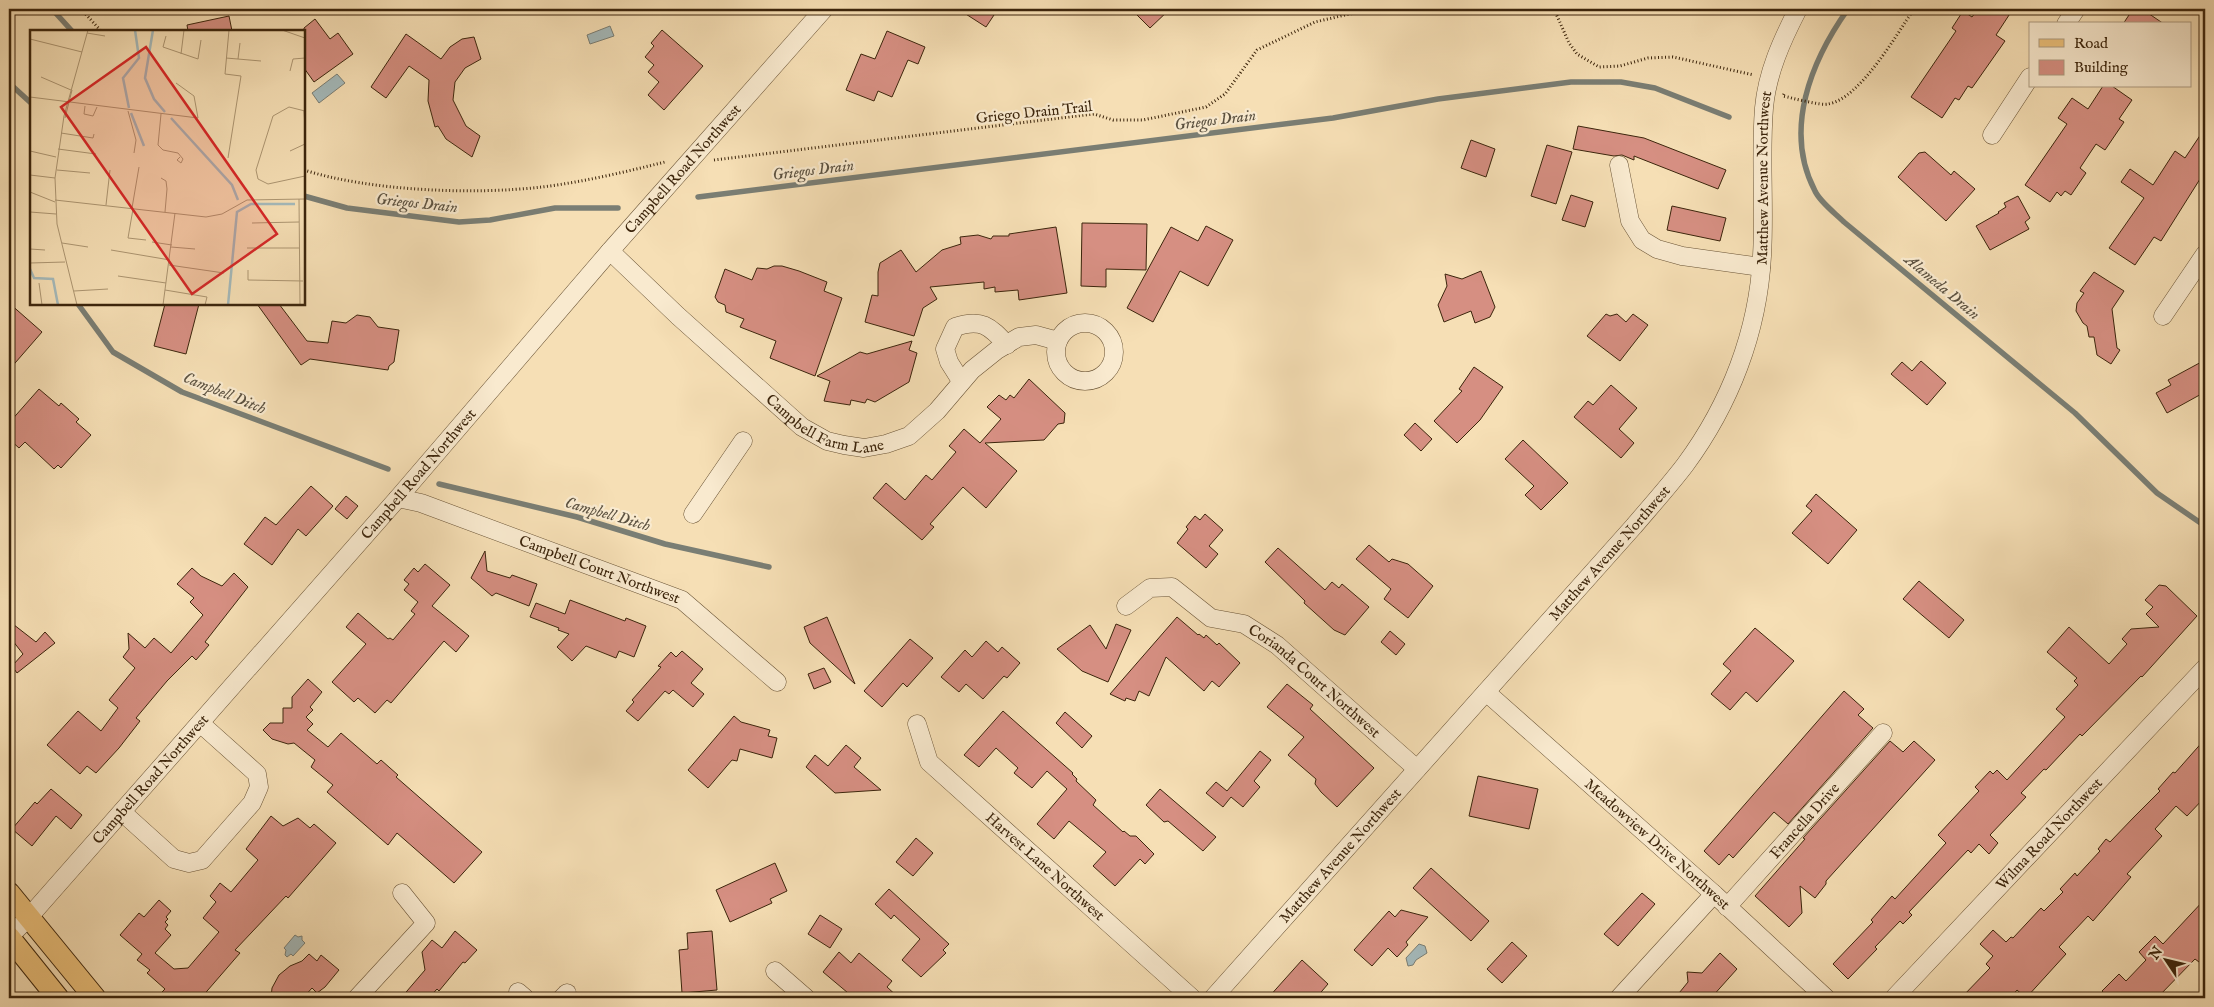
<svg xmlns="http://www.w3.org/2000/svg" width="2214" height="1007" font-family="'IM FELL English',serif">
	<rect width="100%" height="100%" fill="#f6dfb5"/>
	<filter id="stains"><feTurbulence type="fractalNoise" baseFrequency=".004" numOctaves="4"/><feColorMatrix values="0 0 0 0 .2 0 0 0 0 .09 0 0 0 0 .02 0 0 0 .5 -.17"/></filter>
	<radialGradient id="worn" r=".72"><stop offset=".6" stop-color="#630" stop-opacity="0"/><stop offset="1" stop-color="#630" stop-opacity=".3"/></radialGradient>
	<g fill="#a4b9ba" stroke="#7a7e74">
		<polygon points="610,26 614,36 590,44 587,35"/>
		<polygon points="337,74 345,83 319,103 312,93"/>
		<polygon points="295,935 298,937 302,936 302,940 305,943 293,956 291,954 287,957 285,955 286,950 284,948"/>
		<polygon points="1419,944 1425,946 1427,953 1416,960 1413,965 1408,966 1406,958"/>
	</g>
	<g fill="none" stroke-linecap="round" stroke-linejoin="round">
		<g stroke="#7a7e74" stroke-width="5.5">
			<polyline points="52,9 72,31"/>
			<path d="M1848,9c-37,52 -65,121 -33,182 5,11 20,22 29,31l231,191 82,80 48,33"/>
			<polyline points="9,83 31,103"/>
			<polyline points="304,196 347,208 459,222 490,220 555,208 618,208"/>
			<polyline points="698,197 1333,118 1438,99 1571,82 1621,82 1655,88 1729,117"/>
			<polyline points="78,304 113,352 182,392 388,469"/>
			<polyline points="439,484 577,517 665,544 769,567"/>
		</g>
	</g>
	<g fill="#d68f82" stroke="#3c250c">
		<polygon points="958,9 998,9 986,27"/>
		<polygon points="1131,9 1170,9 1150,28"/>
		<polygon points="1978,9 2013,9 1996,35 2005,41 1972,88 1968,86 1959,100 1955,98 1942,118 1911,97 1956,31 1952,28 1963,11 1972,17"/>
		<polygon points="2133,9 2142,9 2164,24 2123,24"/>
		<polygon points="229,16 232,31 188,31 187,25"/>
		<polygon points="315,19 330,39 338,33 353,54 314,82 304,68 304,28"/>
		<polygon points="662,30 703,66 664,110 648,95 659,82 648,72 654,65 645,57 654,46 651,43"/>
		<polygon points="887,31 925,47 918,64 908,60 892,97 878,91 874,101 846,90 861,54 875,59"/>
		<polygon points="406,34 441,59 450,47 462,39 474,37 481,59 465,68 455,82 453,100 466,126 480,136 472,157 446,139 438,126 435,127 428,101 429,80 409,66 386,98 371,87"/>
		<polygon points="2103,86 2112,86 2132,100 2119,119 2124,122 2105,150 2096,144 2080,168 2086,173 2071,195 2065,191 2061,196 2057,192 2050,202 2025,185 2067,124 2058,118 2072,98 2088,109"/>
		<polygon points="1578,126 1644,138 1726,170 1718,189 1634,156 1634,160 1622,155 1614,156 1573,149"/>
		<polygon points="2205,128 2205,183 2200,179 2161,241 2154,237 2135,265 2109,248 2144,198 2121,182 2130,169 2153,185 2175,151 2185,158"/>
		<polygon points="1471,140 1495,149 1486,177 1461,168"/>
		<polygon points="1547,145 1572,152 1556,204 1531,196"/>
		<polygon points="1925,152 1951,175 1954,171 1975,189 1946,221 1898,177 1919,153"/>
		<polygon points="1571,195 1593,202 1585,227 1562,220"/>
		<polygon points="2018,196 2030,218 2025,222 2029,229 1990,250 1976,226 1999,213 1998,212 2006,207 2004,203"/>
		<polygon points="1672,206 1726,218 1720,241 1667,230"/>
		<polygon points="1082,223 1147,224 1146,270 1106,269 1106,287 1081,286"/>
		<polygon points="1206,226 1233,240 1208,286 1180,271 1153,322 1127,308 1171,227 1198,241"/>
		<polygon points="1056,227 1067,293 1019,300 1018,290 995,292 995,287 984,289 984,282 930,287 937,299 923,308 914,336 865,322 872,295 878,296 878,272 880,263 901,250 916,272 942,250 961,244 960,237 978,235 991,239 993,236 1009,236 1009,234"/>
		<polygon points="774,266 782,266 799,271 827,282 824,291 842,298 815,376 770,358 776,341 740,327 744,319 726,312 725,305 718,302 715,297 725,269 752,280 757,268 767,269"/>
		<polygon points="1481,271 1495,307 1490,317 1475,323 1471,311 1444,322 1438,305 1447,286 1445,274 1462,279"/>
		<polygon points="2094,272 2124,291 2112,309 2117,348 2120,350 2111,364 2097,355 2094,337 2089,337 2087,326 2083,323 2076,311 2077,303 2084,293 2080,291"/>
		<polygon points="9,303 42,332 9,370"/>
		<polygon points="165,304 199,304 186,354 154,346"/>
		<polygon points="257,304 279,304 307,341 328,343 332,321 346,323 357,315 370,317 378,327 399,330 394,362 389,366 388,370 310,359 301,365"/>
		<polygon points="1606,314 1610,316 1617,314 1626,322 1633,314 1648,325 1620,361 1587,336"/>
		<polygon points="912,341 909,350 917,353 909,382 875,402 867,399 865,403 851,400 850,405 824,401 830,381 817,376 860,352 867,354"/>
		<polygon points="2205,360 2205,392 2167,413 2156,393 2171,385 2168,380"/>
		<polygon points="1921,361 1946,383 1927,405 1891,374 1902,362 1912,371"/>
		<polygon points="1474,367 1503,387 1480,420 1457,443 1434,421 1462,391 1459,389"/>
		<polygon points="1029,379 1065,413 1064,423 1058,424 1044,440 985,443 1017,471 986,508 963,487 930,524 934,527 922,540 873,498 886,483 905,500 926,475 932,480 956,452 949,446 964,429 980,443 1001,419 987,407 999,395 1006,400 1010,395 1014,398"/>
		<polygon points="1611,385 1637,408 1619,429 1634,443 1621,458 1574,417 1588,401 1593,405"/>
		<polygon points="39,389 59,406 61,403 79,419 76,422 91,435 61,468 58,465 54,469 25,442 19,448 9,439 9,423"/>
		<polygon points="1415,423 1432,439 1421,451 1404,435"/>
		<polygon points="1523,440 1568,483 1541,510 1525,495 1534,486 1505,459"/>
		<polygon points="311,486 333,506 306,536 298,529 272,565 244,544 265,517 276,525"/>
		<polygon points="1816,494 1857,530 1828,564 1792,533 1812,511 1806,506"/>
		<polygon points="346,496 358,506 347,519 335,509"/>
		<polygon points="1205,514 1223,530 1209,546 1218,554 1206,568 1177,543 1188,529 1186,527 1195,516 1200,520"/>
		<polygon points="1369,545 1389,562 1392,559 1408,564 1433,586 1408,618 1384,599 1391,589 1356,559"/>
		<polygon points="1278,548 1325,590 1332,582 1339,588 1342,584 1369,607 1345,635 1334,630 1304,603 1305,601 1265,562"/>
		<polygon points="485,551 487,571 510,578 512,575 537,584 529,606 496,593 492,596 471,578"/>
		<polygon points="425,564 450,585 432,606 469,636 456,652 444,641 391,703 387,700 375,713 358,698 354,702 332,682 366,644 346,627 358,613 388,639 390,638 393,640 415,614 411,611 418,602 404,590 409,584 404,580 414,568 418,572"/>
		<polygon points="192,568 201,576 222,586 234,573 248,587 205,642 209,645 196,660 192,656 167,681 136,718 140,721 119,748 96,773 87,766 80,774 47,745 78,711 101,731 118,708 109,700 135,668 123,657 129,649 128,633 145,648 154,638 171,653 203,615 190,602 194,598 177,584"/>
		<polygon points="1919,581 1964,620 1949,638 1903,599"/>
		<polygon points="2159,585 2166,586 2197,616 2142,677 2141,676 2082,736 2080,734 2046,770 2044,769 2021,793 2026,797 1990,835 1998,843 1989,854 1979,844 1971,853 1968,850 1909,912 1912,915 1903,924 1900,921 1875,947 1877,949 1848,979 1833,964 1873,922 1871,920 1892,896 1895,899 1946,843 1938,835 1979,791 1975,787 1990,771 1993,774 1997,770 2007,780 2065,717 2056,709 2078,685 2074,681 2077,678 2047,652 2069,627 2109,664 2127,644 2122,639 2131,629 2159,627 2146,614 2153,607 2145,600"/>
		<polygon points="570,600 625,621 626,618 646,626 634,657 619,651 616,658 586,646 572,661 557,647 569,634 558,630 559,628 530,617 536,603 565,614"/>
		<polygon points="827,617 855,684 810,643 804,627"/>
		<polygon points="1177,617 1198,635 1199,634 1204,638 1206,635 1217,645 1219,643 1240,663 1219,687 1212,681 1204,691 1166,657 1149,696 1139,691 1135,701 1126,698 1125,701 1110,694"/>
		<polygon points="9,621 36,642 45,632 55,643 17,673 12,666 23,654 9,636"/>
		<polygon points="1116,624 1131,630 1108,682 1082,671 1057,649 1090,625 1106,649"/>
		<polygon points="1755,628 1794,661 1757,702 1746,692 1730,710 1711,694 1731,671 1723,664"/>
		<polygon points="1390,631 1405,644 1396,655 1381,642"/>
		<polygon points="910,639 933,658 907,687 903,683 882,707 864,691"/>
		<polygon points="986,641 998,652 1002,647 1020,663 1007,678 1004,676 983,699 966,684 959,692 941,677 965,650 972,657"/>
		<polygon points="682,651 703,669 691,683 704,694 693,707 673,690 669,694 665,691 638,721 626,711 634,702 632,700 661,667 658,666 671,652 676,657"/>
		<polygon points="824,668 831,682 814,689 808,674"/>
		<polygon points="308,679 322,692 310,707 313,710 306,717 313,724 307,730 328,747 341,733 377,764 381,760 398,775 396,777 482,852 454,883 397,833 388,845 327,792 333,785 311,767 315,760 294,743 288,744 272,739 263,730 270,723 283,723 283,708 292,708 292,697"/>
		<polygon points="1287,684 1313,705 1310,709 1374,768 1337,807 1321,792 1315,784 1316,779 1288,755 1304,737 1267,707"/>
		<polygon points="1844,691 1864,709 1858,715 1873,728 1788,824 1774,812 1733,858 1729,854 1719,865 1704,851"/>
		<polygon points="1003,711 1073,773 1072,774 1077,779 1076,781 1096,800 1093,805 1123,832 1124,831 1130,836 1136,836 1154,854 1145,864 1140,859 1115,886 1093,866 1106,852 1069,821 1054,839 1037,824 1067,789 1047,771 1032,788 1014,773 1018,768 996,748 979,767 964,755"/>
		<polygon points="1065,712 1092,736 1082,748 1056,723"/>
		<polygon points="734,716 741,722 770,730 768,736 777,738 772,758 740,749 737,761 732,760 708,788 688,770"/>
		<polygon points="2205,739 2205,797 2187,816 2176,806 2155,829 2162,836 2127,874 2131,877 2093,921 2088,916 2059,947 2066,954 2026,998 2017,990 2010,998 1961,998 1990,968 1986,964 1993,956 1980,944 1993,930 2006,942 2011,937 2013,938 2041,908 2044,911 2063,892 2060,889 2075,873 2077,876 2100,851 2098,849 2106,839 2110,842 2134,817 2160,791 2158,789 2173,772 2175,773"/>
		<polygon points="1890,741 1903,752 1914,741 1935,760 1826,881 1826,884 1815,898 1800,886 1802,913 1789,927 1755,896 1805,839 1803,838"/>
		<polygon points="846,745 861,758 854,767 881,790 835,793 806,767 815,755 828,766"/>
		<polygon points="1260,751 1271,760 1254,781 1260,787 1243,807 1231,797 1223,807 1206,793 1216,782 1227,791"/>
		<polygon points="1478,776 1538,789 1529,829 1469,816"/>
		<polygon points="51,789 82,815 71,829 56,816 32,846 12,829 35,802 37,804"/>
		<polygon points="1160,789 1216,837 1203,851 1168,821 1164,822 1146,805"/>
		<polygon points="271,816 283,826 298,818 310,828 314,824 336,843 288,898 286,896 235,950 240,953 201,998 156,998 165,989 147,973 150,970 137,960 142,954 120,935 139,913 144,917 159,900 171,911 166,917 168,919 165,922 168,925 165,929 171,935 155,953 174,969 188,968 219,932 203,918 216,902 210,896 220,883 231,892 258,860 246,849"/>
		<polygon points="916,838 933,853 913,876 896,862"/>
		<polygon points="775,863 787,891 770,899 772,903 730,922 716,890"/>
		<polygon points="1431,868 1489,921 1471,941 1413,888"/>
		<polygon points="889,889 949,944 943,950 946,953 921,977 902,960 920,939 894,915 891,919 875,904"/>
		<polygon points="1642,893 1655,904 1618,946 1604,934"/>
		<polygon points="2205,899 2205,955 2199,962 2195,959 2157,998 2109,998 2102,991 2119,974 2126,981 2146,960 2139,952 2155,936 2163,944"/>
		<polygon points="1401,910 1428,917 1406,942 1408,945 1397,957 1388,948 1372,966 1354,950 1389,911 1395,917"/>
		<polygon points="820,915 842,929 830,948 808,934"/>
		<polygon points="455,931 477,950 465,963 463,962 439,991 437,989 429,998 401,998 425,970 422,952 432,940 442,948"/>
		<polygon points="712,931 717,990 682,993 679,950 688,949 687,933"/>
		<polygon points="1512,942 1527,956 1502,983 1487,969"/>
		<polygon points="839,952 851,963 859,953 892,981 887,987 899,998 854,998 823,972"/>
		<polygon points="1720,953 1737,969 1711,998 1675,998 1688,982 1687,972 1702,973"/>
		<polygon points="309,954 317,961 321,955 339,970 325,987 317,993 312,988 303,998 271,998 272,988 279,975 290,966 302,961"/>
		<polygon points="1302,960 1328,984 1316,998 1268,998"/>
	</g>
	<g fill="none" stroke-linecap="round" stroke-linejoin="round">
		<g stroke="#6a5436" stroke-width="19">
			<g id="minor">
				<polyline points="2066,24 2076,9"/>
				<polyline points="1992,135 2030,77"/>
				<polyline points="1619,165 1630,221 1642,240 1657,249 1682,256 1761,267"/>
				<path id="s1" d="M610,251l68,65 124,111 25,14 17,4 20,3 22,-4 23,-8 28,-25 35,-41 25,-20 22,-13 17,-2 22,6"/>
				<polyline points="2163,316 2205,254"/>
				<circle cx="1085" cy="352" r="29"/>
				<path d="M961,381l-12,-19 -4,-13 10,-22c26,-9 35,-1 52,18"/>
				<path id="s2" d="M398,498l23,5 261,97 95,82"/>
				<polyline points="693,514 743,441"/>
				<path id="s3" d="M1126,606l24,-18 22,-1 39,31 33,6 33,21 140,124"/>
				<path id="s4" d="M1486,692l228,202 112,104"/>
				<path id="s5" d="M917,724l12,38 263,236"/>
				<polyline points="122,812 174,859 189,863 202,860 252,803 259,787 257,774 200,723"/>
				<path id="s6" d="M1727,907l156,-174"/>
				<path id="s7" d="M9,937l20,-20 369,-419 212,-247 214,-242"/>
				<polyline points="775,971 806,998"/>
				<polyline points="518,992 525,998"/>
				<polyline points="357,998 426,923 402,893"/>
				<polyline points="562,998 567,993"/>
				<path id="s8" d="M1213,998l421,-472c17,-20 35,-40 51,-61 45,-61 73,-133 77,-209 3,-49 -2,-99 2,-148 3,-35 18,-68 34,-99"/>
				<polyline points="1619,998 1714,894"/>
				<path id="s9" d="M1894,998l311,-330"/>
			</g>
		</g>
		<g stroke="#3c250c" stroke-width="23">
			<g id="major">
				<polyline points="9,893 95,998"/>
				<polyline points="9,937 58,998"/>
			</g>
		</g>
		<g stroke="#3c250c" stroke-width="3" stroke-dasharray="1 2.5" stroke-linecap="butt">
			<polyline points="81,9 101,31"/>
			<polyline points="1554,9 1569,43 1577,54 1599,67 1620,66 1648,58 1673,57 1754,75"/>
			<path d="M1784,94l-1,2c9,2 39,10 45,8 32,-5 68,-69 86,-95"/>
			<polyline points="714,160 1077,116 1094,114 1113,120 1143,120 1206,107 1225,94 1257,50 1315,22 1371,9"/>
			<path d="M304,170c66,21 169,25 238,17 41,-5 83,-15 123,-25"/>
		</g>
		<use href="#minor" stroke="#f9eacf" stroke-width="18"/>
		<use href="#major" stroke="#ebc07a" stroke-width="21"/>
	</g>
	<g text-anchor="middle" stroke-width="4.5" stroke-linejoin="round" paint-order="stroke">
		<g font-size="15" fill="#3c250c" stroke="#f9eacf">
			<text transform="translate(1034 112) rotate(-6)" y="5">Griego Drain Trail</text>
			<text dy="5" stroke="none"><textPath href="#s7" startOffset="1022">Campbell Road Northwest</textPath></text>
			<text dy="5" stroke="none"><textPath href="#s8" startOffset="1016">Matthew Avenue Northwest</textPath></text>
			<text dy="5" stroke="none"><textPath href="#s1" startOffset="281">Campbell Farm Lane</textPath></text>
			<text dy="5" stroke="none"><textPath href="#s7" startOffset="618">Campbell Road Northwest</textPath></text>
			<text dy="5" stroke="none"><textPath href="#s8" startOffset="596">Matthew Avenue Northwest</textPath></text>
			<text dy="5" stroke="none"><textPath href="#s2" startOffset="214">Campbell Court Northwest</textPath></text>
			<text dy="5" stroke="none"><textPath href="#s3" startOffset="226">Corianda Court Northwest</textPath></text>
			<text dy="5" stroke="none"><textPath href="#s7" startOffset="212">Campbell Road Northwest</textPath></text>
			<text dy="5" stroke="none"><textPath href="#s6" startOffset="116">Francella Drive</textPath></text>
			<text dy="5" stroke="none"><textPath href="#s9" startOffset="226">Wilma Road Northwest</textPath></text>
			<text dy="5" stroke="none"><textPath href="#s4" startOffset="229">Meadowview Drive Northwest</textPath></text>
			<text dy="5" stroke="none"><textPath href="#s8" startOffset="191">Matthew Avenue Northwest</textPath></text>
			<text dy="5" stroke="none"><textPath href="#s5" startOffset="196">Harvest Lane Northwest</textPath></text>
		</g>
		<g font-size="16" font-style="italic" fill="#5b5140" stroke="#f9eacf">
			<text transform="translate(1215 119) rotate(-7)" y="6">Griegos Drain</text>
			<text transform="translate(813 169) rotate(-7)" y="6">Griegos Drain</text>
			<text transform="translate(417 202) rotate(6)" y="6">Griegos Drain</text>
			<text transform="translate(1943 286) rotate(40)" y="6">Alameda Drain</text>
			<text transform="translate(225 392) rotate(22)" y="6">Campbell Ditch</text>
			<text transform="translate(608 513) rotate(16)" y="6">Campbell Ditch</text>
		</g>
	</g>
	<g transform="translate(30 30)">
		<rect width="275" height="275" fill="#f6dfb5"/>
		<path fill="none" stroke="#a4b9ba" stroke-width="2.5" d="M123,0l-8,48 9,21 11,13M99,78l-6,-30 16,-20 -4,-28M101,83l13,33M141,88l61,67 6,15M0,239l4,9 19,1 5,26M198,275l9,-93 14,-8h44"/>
		<path fill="none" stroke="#ac9571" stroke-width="1" d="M252,0l23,8M57,3l18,3M136,6l-3,11 35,12 3,-19M0,9l52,13M151,24l3,-24M196,28l35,3M208,29l2,-16M260,41l3,-12 12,-1M11,47l30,13M0,67l168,21 -4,-22 -18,-13M55,76l-1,8 9,2 4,-9M98,81l8,29 -2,13M274,81l1,16M275,81l-16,-4 -16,9 -17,54 2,9 10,5 37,-8M131,84l-3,31 5,5 15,3 5,6 -2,4 -4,-3 3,-3M35,88l7,-28M31,103l32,5 1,-4M28,119l38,5M0,121l26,6M260,121l15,-7M198,128l13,-82 -16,-2 4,-44M27,140l33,3M0,145l25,3M131,148l5,3 1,8 -2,23M0,162l25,10M269,169l1,106M25,170l151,17 16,-3 25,-14 58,-1M76,175l4,-35M102,178l7,-41M103,179l-5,29 18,2M0,182l26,2M222,193l47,-1M122,212l20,3M32,213l26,4M141,217l24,2M217,218h53M0,219l15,1M81,220l59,10M0,233l35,-1M139,235l55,8M218,240v10l55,1M88,246l48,7M9,253l3,22M135,260l42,7 -2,8M44,261l34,-2M47,275l-20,-81 -2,-46 9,-62 24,-86M133,275l12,-92M220,275h46"/>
		<path fill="#d62828" fill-opacity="0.15" stroke="#d62828" stroke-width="2.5" d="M116,17l131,187 -85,60 -131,-187z"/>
		<rect width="275" height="275" fill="none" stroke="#3c250c" stroke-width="2.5"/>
	</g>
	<rect width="2214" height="1007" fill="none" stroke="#f6dfb5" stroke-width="30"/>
	<rect x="10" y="10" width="2194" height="987" fill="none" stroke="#3c250c" stroke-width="2.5"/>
	<rect x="15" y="15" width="2184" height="977" fill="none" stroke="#3c250c"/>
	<rect x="2029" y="22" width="162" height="65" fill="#f9eacf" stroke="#ad9b81"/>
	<rect x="2039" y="39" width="25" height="8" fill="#ebc07a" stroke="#ad9b81"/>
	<text x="2074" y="48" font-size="15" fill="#3c250c">Road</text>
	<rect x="2039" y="60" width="25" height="15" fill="#d68f82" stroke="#ad9b81"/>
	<text x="2074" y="72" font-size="15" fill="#3c250c">Building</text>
	<g transform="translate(2166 960) rotate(305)" stroke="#f9eacf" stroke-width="4" paint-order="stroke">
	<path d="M0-4L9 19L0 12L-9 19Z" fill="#3c250c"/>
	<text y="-8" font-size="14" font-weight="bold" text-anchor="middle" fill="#3c250c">N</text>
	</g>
	<rect width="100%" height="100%" filter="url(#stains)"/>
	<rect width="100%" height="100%" fill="url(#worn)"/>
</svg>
